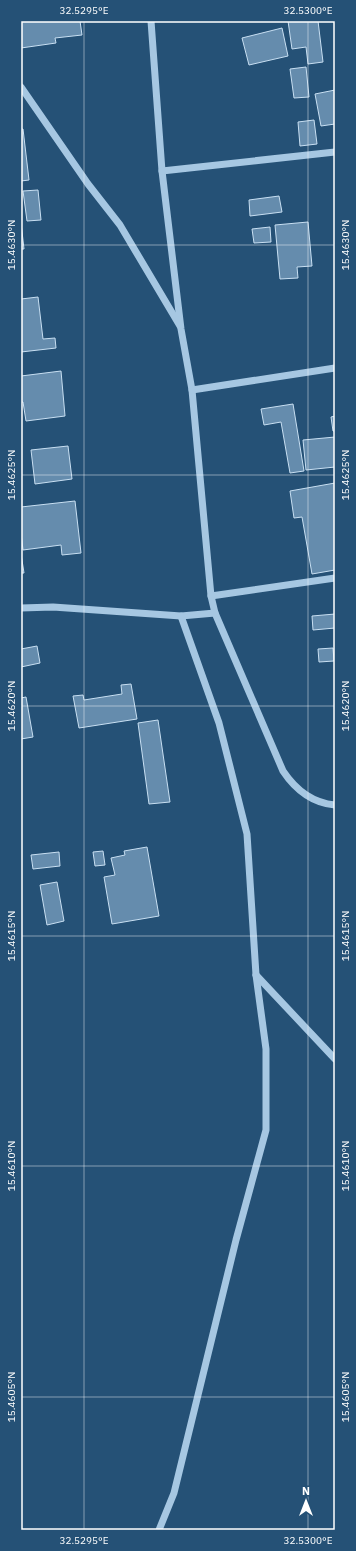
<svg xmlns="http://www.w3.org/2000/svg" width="356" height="1551" font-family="'IBM Plex Sans',sans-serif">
	<rect width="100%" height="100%" fill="#255176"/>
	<g fill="#658cad" stroke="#c8dff2">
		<polygon points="21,21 80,21 82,35 55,38 56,43 21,48"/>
		<polygon points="288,21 318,21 323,62 308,64 306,47 292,49"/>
		<polygon points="282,28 288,56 249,65 242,38"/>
		<polygon points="306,67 309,97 294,98 290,69"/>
		<polygon points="335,90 335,124 321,126 315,94"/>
		<polygon points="314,120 317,144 300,146 298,122"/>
		<polygon points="21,129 23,129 29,180 21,181"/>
		<polygon points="38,190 41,220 27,221 23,191"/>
		<polygon points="279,196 282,212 250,216 249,200"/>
		<polygon points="308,222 312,266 297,267 298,278 280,279 275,225"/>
		<polygon points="21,223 24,249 21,249"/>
		<polygon points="270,227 271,242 254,243 252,229"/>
		<polygon points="38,297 43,339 55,338 56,348 21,352 21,299"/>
		<polygon points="61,371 65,416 26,421 23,402 21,402 21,376"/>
		<polygon points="293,404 304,471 290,473 281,422 264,425 261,409"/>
		<polygon points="335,416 335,431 333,431 331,417"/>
		<polygon points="335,437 335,467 306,470 303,440"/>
		<polygon points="68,446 72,479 35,484 31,450"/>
		<polygon points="335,483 335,570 312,574 302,517 294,518 290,491"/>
		<polygon points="75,501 81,553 62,555 61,545 23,550 21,533 21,507"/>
		<polygon points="21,554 24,573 21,573"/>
		<polygon points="335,614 335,628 313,630 312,616"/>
		<polygon points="37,646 40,663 21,667 21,649"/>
		<polygon points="333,648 334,661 319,662 318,649"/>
		<polygon points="131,684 137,719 79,728 73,696 83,695 84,700 122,694 121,685"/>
		<polygon points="26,697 33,737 21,739 21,698"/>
		<polygon points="158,720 170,802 149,804 138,723"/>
		<polygon points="147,847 159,916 112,924 104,877 115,875 111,858 125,855 124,851"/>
		<polygon points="103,851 105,865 95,866 93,852"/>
		<polygon points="59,852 60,866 33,869 31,855"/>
		<polygon points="57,882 64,921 47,925 40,885"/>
	</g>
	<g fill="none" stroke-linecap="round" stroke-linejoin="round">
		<g stroke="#a6c7e2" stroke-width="7">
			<path d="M151,21l11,150 19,158 11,61 19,206 4,17 68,158c12,18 29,32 52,34"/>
			<polyline points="21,87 88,184 120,225 180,326"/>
			<polyline points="162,171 335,152"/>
			<polyline points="192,390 335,368"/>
			<polyline points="211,596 335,578"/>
			<polyline points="21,608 53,607 181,616 215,613"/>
			<polyline points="256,975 335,1059"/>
			<polyline points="159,1530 174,1493 236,1240 266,1130 266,1049 256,975 247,834 219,723 181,616"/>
		</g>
	</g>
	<path fill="none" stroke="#fff" stroke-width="1" stroke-opacity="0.45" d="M84,21v1509M308,21v1509M21,245h314M21,475h314M21,706h314M21,936h314M21,1166h314M21,1397h314"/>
	<rect width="356" height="1551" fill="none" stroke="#255176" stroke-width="44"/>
	<g transform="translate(306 1501)" stroke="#255176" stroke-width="3" paint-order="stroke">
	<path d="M0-3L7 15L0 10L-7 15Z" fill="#ffffff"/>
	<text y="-6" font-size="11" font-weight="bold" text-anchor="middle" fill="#ffffff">N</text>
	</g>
	<rect x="22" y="22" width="312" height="1507" fill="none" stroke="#fff" stroke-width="1.5"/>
	<g font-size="10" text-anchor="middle" fill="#fff">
		<text x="84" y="14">32.5295°E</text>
		<text x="308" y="14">32.5300°E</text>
		<text transform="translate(11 245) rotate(-90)" y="4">15.4630°N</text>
		<text transform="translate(345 245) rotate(-90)" y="4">15.4630°N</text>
		<text transform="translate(11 475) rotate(-90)" y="4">15.4625°N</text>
		<text transform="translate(345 475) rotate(-90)" y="4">15.4625°N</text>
		<text transform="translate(11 706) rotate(-90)" y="4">15.4620°N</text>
		<text transform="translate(345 706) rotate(-90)" y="4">15.4620°N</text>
		<text transform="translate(11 936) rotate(-90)" y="4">15.4615°N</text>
		<text transform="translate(345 936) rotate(-90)" y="4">15.4615°N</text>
		<text transform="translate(11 1166) rotate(-90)" y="4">15.4610°N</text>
		<text transform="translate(345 1166) rotate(-90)" y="4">15.4610°N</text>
		<text transform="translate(11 1397) rotate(-90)" y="4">15.4605°N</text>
		<text transform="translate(345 1397) rotate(-90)" y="4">15.4605°N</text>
		<text x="84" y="1544">32.5295°E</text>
		<text x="308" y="1544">32.5300°E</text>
	</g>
</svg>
